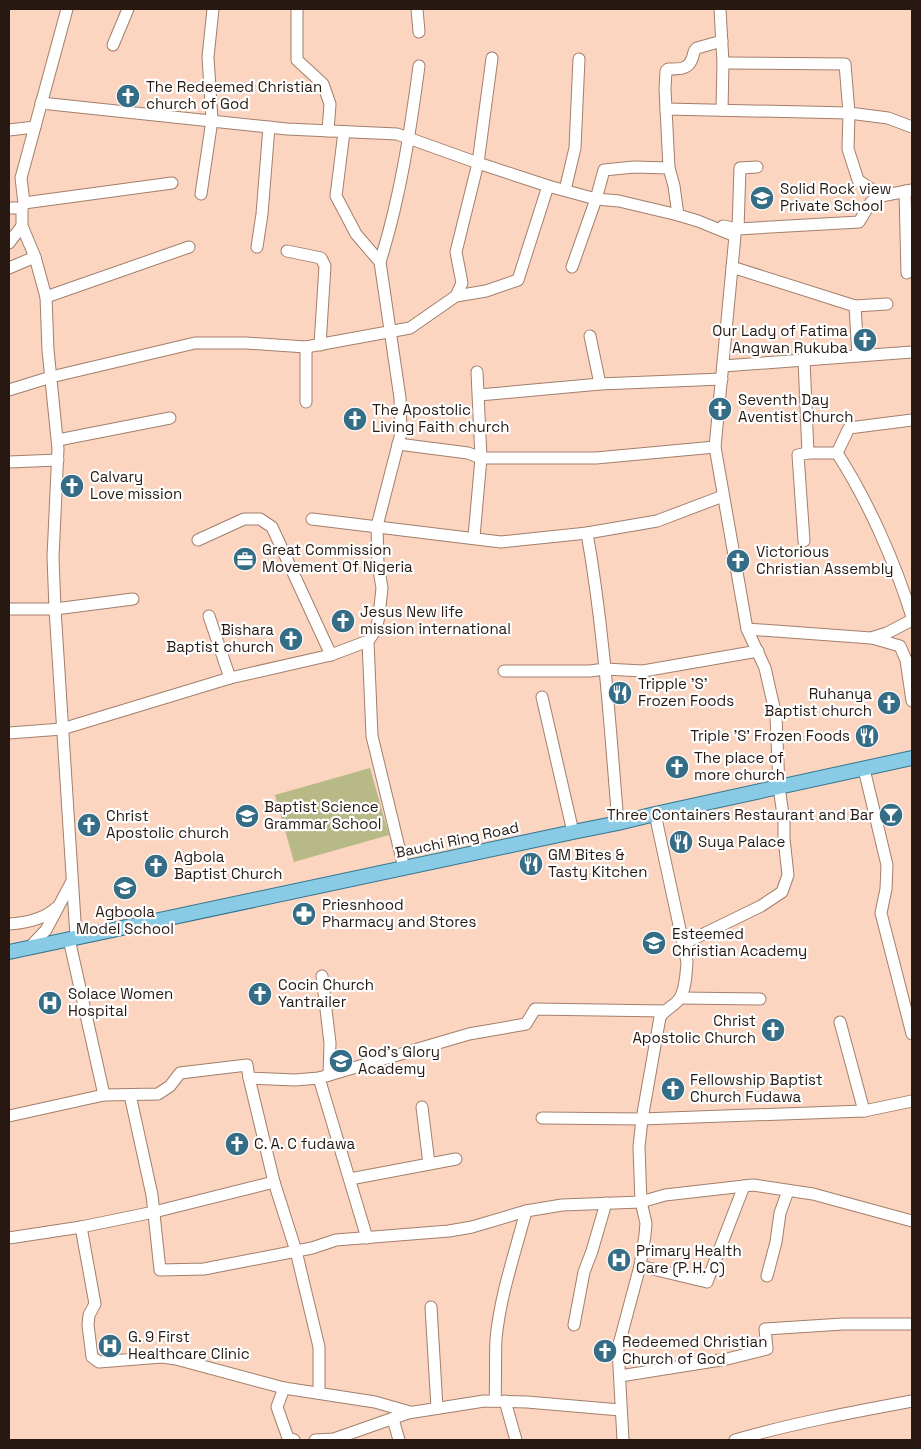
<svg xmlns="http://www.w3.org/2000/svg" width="921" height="1449" font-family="'Space Grotesk',sans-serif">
	<rect width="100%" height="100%" fill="#fcd5c0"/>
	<polygon fill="#b7ba86" points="370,768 389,835 294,862 275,795"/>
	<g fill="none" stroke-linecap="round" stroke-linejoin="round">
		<g stroke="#a27f6b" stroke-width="13">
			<g id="minor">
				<polyline points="67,9 21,178 24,203 22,208 22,226 35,257 46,297 48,350 58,449 53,557 55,609 76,937"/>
				<polyline points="297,9 297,60 323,84 330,104 328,131"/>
				<polyline points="417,9 419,32"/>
				<polyline points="720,9 723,63 722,110"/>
				<polyline points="113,45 128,9"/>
				<polyline points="723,63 845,64 849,113 888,118 912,127"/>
				<polyline points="41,103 287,129 397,134 478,163 548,186 596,199 619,201 678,215 698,221 735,236 715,447 747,629 765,668 776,716 779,787 784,822 784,839 788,875 782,892 761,906 683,944"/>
				<polyline points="666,109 849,113 848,149 858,180 881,196"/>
				<polyline points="9,130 35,127"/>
				<polyline points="565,190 575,148 579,59"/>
				<polyline points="905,191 907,273"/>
				<polyline points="201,194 212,120 208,57 213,9"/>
				<polyline points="24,203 172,183"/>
				<polyline points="9,208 22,208"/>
				<path d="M678,215l-4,-29 -5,-18 -4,-79 1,-18 2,-2c10,0 20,1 24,-10 2,-5 1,-8 5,-11l25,-7"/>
				<polyline points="723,226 738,229 859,222 871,202 881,196 912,190"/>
				<polyline points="738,229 740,168 757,167"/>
				<polyline points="9,243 22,226"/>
				<polyline points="257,247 262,214 269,127"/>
				<polyline points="287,251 321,258 325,266 320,345"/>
				<path d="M380,262c20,-63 30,-129 39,-196"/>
				<polyline points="572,267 596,199 604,170 634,167 669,168"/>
				<polyline points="732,267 855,306 858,356"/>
				<polyline points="9,268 35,257"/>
				<polyline points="456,296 486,291 518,280 548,186"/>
				<polyline points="46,297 189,247"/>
				<polyline points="855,306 887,304"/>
				<polyline points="590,336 600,384"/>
				<path d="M804,360l4,93h29c31,48 58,109 75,164"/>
				<polyline points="723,366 912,352"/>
				<polyline points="9,390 51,377 195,343 246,343 306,347 410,328 456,296 462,283 456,252 478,163 492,58"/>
				<polyline points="479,395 600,384 722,379"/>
				<polyline points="306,402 306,347"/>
				<polyline points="58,440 170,418"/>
				<polyline points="398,444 468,453 481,458 596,458 715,447"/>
				<polyline points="837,453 849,428 912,420"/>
				<polyline points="9,462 58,460"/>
				<polyline points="312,519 501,542 587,533 657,521 723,496"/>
				<path d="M587,533c17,96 23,194 31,290"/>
				<polyline points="474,537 481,458 477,372"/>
				<polyline points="198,540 244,519 260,519 272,527 331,655"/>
				<polyline points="804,541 798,455 808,453"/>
				<polyline points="9,609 55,609 133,599"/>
				<polyline points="209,616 230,678"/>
				<polyline points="747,629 871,638 887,633 912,620"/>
				<polyline points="872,638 900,646 906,660 912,701"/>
				<polyline points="368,641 372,736 404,868"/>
				<polyline points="504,671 590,671 605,669 643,671 758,651"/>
				<polyline points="542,697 573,832"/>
				<polyline points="9,733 62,729 230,678 331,655 368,641 376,630 379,616 382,588 378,564 377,526 401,433 400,398 380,262 356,234 336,196 344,132"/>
				<polyline points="864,769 887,865 886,889 881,913 912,1034"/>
				<path d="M9,924c16,-1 35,-5 47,-16"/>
				<polyline points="69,939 104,1095"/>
				<polyline points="29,948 46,930 72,881"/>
				<polyline points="322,976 330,1043 329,1075"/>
				<polyline points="680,998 760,999"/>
				<polyline points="840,1022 864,1111"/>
				<polyline points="249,1078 274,1182 296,1251 319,1347 319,1393"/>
				<polyline points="319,1078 367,1238"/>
				<polyline points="130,1095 152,1195 160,1270 204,1269 312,1248 336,1240 449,1231 472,1227 526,1211 562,1205 641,1202 665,1195 753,1185 813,1194 912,1221"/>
				<polyline points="422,1107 429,1164"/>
				<polyline points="9,1116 104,1095 158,1094 170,1086 180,1073 247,1065 249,1078 295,1080 319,1078 469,1034 526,1024 535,1009 664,1011"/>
				<polyline points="542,1118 642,1119 864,1111 912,1101"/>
				<polyline points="350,1179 456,1159"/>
				<polyline points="81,1227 95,1304 89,1315 88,1325 92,1357 99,1362 162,1357 176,1359 284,1388 375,1402 410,1412"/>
				<polyline points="9,1238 81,1227 154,1212 274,1182"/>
				<polyline points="640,1266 707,1282 744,1186"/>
				<polyline points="767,1276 776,1242 780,1213 788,1191"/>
				<polyline points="431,1307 437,1408"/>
				<polyline points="574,1325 584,1272 592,1251 606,1203"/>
				<polyline points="620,1376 727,1359 767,1349 765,1329 843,1324 912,1324"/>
				<polyline points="284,1388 277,1407 288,1438 294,1440"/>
				<path d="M495,1401c1,-20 0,-41 1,-62 4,-43 19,-86 30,-128"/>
				<polyline points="505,1401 516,1440"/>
				<polyline points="393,1419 399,1440"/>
				<polyline points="315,1440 334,1439 408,1413 484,1401 527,1402 620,1410"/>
				<path d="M623,1440l-5,-92 22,-82 5,-31 1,-12 -5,-21 -2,-55 3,-28 18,-102c5,-8 16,-12 20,-19 6,-10 6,-25 7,-36l-32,-148"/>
				<path d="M735,1440c59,-17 118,-28 177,-39"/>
			</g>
		</g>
		<g stroke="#34758f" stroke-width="16">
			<polyline id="major" points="9,952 573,832 618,823 655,814 912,758"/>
		</g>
		<use href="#minor" stroke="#fff" stroke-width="11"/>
		<use href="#major" stroke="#89cae5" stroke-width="14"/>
	</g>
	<defs>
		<g id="church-disc" transform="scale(1.25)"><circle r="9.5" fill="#356d87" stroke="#fff"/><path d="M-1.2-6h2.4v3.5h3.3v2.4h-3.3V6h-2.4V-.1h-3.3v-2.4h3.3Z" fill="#fff"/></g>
		<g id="school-disc" transform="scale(1.25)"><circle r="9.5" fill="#356d87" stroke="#fff"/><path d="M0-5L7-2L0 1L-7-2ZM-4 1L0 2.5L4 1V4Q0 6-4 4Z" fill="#fff"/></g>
		<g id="office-disc" transform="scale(1.25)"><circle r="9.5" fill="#356d87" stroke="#fff"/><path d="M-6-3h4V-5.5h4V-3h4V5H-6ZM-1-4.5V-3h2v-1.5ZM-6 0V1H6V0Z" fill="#fff"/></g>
		<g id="restaurant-disc" transform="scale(1.25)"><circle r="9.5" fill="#356d87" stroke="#fff"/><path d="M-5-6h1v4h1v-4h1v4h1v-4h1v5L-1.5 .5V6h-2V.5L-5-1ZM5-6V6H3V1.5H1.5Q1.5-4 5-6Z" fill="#fff"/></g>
		<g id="bar-disc" transform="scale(1.25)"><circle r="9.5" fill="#356d87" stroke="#fff"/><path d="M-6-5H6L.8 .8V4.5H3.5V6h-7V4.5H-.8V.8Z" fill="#fff"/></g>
		<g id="pharmacy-disc" transform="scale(1.25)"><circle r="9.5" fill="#356d87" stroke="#fff"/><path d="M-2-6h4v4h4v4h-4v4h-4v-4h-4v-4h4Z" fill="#fff"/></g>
		<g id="hospital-disc" transform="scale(1.25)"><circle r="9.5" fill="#356d87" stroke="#fff"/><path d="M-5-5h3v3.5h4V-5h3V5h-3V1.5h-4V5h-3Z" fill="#fff"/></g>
	</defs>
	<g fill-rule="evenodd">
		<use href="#church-disc" x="128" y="96"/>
		<use href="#school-disc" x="762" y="198"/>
		<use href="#church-disc" x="865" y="340"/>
		<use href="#church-disc" x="720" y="409"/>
		<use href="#church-disc" x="355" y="419"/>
		<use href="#church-disc" x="72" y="486"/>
		<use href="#office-disc" x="245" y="559"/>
		<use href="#church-disc" x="738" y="561"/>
		<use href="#church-disc" x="343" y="621"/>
		<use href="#church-disc" x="291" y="639"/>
		<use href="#restaurant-disc" x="620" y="693"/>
		<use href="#church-disc" x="889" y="703"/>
		<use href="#restaurant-disc" x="867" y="736"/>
		<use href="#church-disc" x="677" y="767"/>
		<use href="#bar-disc" x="891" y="815"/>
		<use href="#school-disc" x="247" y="816"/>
		<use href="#church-disc" x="89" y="825"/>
		<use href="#restaurant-disc" x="681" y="842"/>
		<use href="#restaurant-disc" x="531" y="864"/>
		<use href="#church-disc" x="156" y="866"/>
		<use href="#school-disc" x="125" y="888"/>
		<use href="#pharmacy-disc" x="304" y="914"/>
		<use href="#school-disc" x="654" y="943"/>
		<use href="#church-disc" x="260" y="994"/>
		<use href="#hospital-disc" x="50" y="1003"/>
		<use href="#church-disc" x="773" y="1030"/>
		<use href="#school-disc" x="341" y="1061"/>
		<use href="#church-disc" x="673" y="1089"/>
		<use href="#church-disc" x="237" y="1144"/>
		<use href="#hospital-disc" x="619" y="1260"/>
		<use href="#hospital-disc" x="110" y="1346"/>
		<use href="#church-disc" x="605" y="1351"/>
	</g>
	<g text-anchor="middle" stroke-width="4.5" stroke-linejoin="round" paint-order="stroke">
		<g font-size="15" fill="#271912" stroke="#fff" text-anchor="start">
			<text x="146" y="92">The Redeemed Christian<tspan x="146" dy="17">church of God</tspan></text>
			<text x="780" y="194">Solid Rock view<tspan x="780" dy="17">Private School</tspan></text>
			<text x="848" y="336" text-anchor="end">Our Lady of Fatima<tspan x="848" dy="17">Angwan Rukuba</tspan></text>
			<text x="738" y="405">Seventh Day<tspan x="738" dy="17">Aventist Church</tspan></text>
			<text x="372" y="415">The Apostolic<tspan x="372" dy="17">Living Faith church</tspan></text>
			<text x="90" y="482">Calvary<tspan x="90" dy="17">Love mission</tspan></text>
			<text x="262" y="555">Great Commission<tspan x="262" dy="17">Movement Of Nigeria</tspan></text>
			<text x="756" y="557">Victorious<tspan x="756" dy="17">Christian Assembly</tspan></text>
			<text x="360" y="617">Jesus New life<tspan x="360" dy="17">mission international</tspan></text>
			<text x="274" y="635" text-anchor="end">Bishara<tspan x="274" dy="17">Baptist church</tspan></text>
			<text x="638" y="689">Tripple 'S'<tspan x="638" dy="17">Frozen Foods</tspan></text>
			<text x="872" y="699" text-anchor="end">Ruhanya<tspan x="872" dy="17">Baptist church</tspan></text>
			<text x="850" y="741" text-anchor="end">Triple 'S' Frozen Foods</text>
			<text x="694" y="763">The place of<tspan x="694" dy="17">more church</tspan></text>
			<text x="264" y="812">Baptist Science<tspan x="264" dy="17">Grammar School</tspan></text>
			<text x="874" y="820" text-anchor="end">Three Containers Restaurant and Bar</text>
			<text x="106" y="821">Christ<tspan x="106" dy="17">Apostolic church</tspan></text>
			<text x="698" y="847">Suya Palace</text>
			<text x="548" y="860">GM Bites &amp;<tspan x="548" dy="17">Tasty Kitchen</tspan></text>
			<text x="174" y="862">Agbola<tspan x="174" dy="17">Baptist Church</tspan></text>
			<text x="322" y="910">Priesnhood<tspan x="322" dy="17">Pharmacy and Stores</tspan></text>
			<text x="125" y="917" text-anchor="middle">Agboola<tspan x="125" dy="17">Model School</tspan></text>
			<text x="672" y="939">Esteemed<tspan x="672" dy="17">Christian Academy</tspan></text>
			<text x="278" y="990">Cocin Church<tspan x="278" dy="17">Yantrailer</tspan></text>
			<text x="68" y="999">Solace Women<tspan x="68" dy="17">Hospital</tspan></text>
			<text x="756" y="1026" text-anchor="end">Christ<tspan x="756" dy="17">Apostolic Church</tspan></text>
			<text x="358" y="1057">God's Glory<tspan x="358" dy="17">Academy</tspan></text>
			<text x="690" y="1085">Fellowship Baptist<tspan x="690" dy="17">Church Fudawa</tspan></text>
			<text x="254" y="1149">C. A. C fudawa</text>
			<text x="636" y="1256">Primary Health<tspan x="636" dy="17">Care (P. H. C)</tspan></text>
			<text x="128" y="1342">G. 9 First<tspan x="128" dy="17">Healthcare Clinic</tspan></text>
			<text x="622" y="1347">Redeemed Christian<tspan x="622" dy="17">Church of God</tspan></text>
		</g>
		<g font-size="15" fill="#271912" stroke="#fff">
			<text transform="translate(457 840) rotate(-12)" y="5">Bauchi Ring Road</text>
		</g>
	</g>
	<rect width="921" height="1449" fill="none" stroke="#271912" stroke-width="20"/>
</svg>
